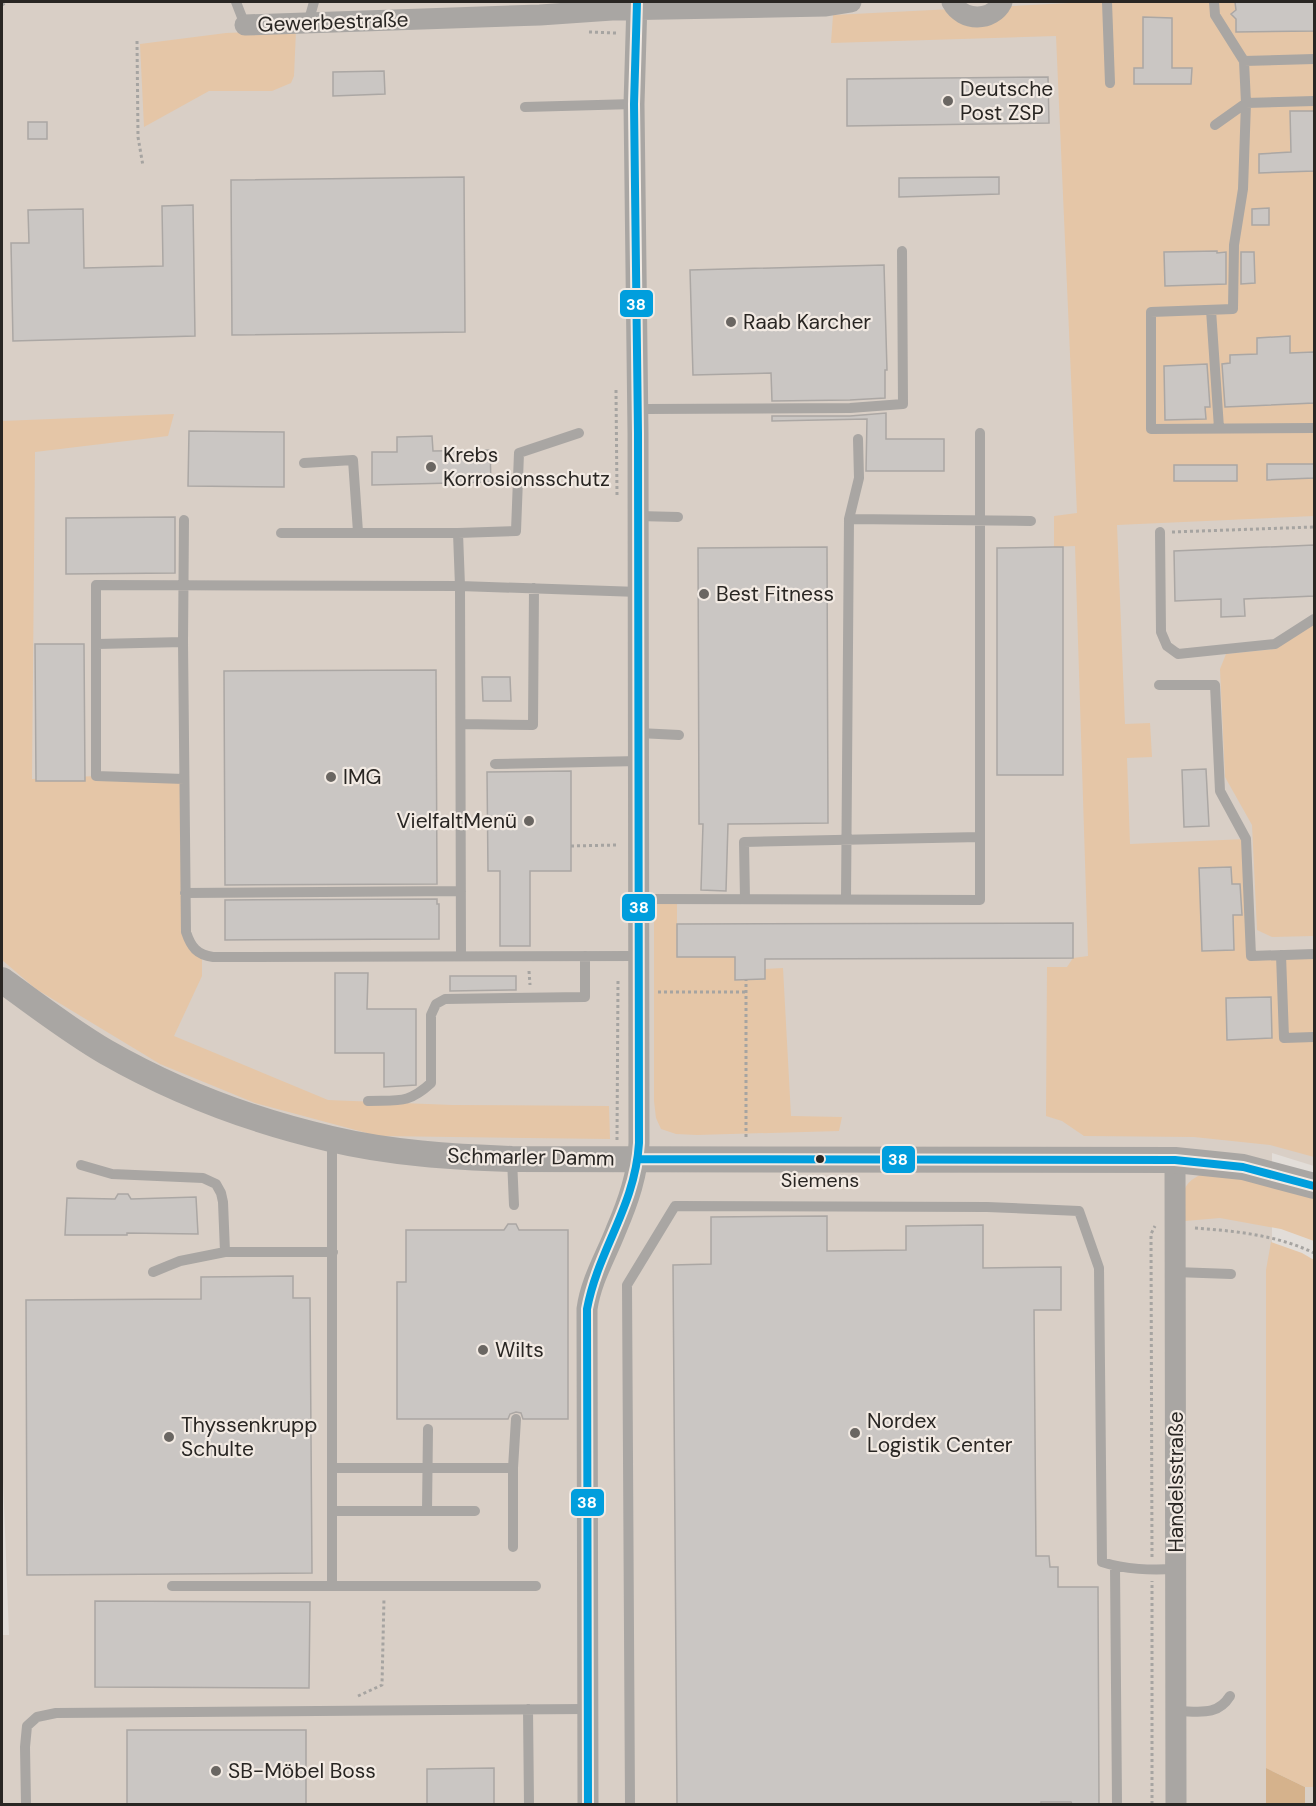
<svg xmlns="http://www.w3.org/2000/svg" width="1316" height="1806" viewBox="0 0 1316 1806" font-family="'DM Sans',sans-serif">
<rect width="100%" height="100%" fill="#e2ddd8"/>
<!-- built -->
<path fill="#d9cfc6" d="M2,2h1312v1164l-42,-13v651h-1270v-169h7l-7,-181z
M1305,1787h9v17h-9z"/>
<!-- green -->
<path fill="#e5c6a7" d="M1090,2h224v514l-197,9 8,199 25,-1 2,34 -25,1 3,86 116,-5 5,117 63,-2v203l-44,-12 -76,-8 -110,-1 -22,-15 -16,-5 1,-149h20l6,-9 15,-2 -13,-410 -21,1v-31l23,-3 -21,-477 -225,7 2,-28z
M296,30l-2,46 -3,7 -19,8h-63l-65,36 -4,-83 86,-11z
M174,414l-6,22 -133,16 -3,327 64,-3 88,3 2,153 16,23v21l-28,60 154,64 124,5 157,1 1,33 -232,-3 -123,-33 -95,-39 -124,-75 -34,-29v-539z
M1314,623v313l-42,1 -15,-7 -5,-105 -27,-48 -5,-108 6,-15 49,-5z
M677,903v54h68v4h-10v19l30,-1v-10l18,-1 8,148 51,1 -3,14 -142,4 -21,-1 -15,-5 -5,-11 -2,-17v-197z
M1205,1173l44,6 65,19v43l-33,-12 -61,-11 -35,3c-3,-23 -7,-38 20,-48z
M1271,1242l31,11 12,7v527h-9l-39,-19v-498z"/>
<!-- forest -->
<path fill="#d5b28c" d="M1266,1768l39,19v17h-39z"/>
<!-- building -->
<path fill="#cac6c3" stroke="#aba7a4" stroke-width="1.5" d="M1235,2h79v29l-78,1v-13l-5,-5 5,-4z
M1143,17l29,1v50h20l-1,16h-57v-16h9z
M384,71l1,23 -52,2v-24z
M1048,77l1,46 -202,3v-47z
M1290,111h24v60l-55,2v-19l32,-2z
M28,122h19v17h-19z
M464,177l1,155 -233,3 -1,-155z
M999,177v17l-100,3v-19z
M193,205l2,131 -182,5 -2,-98h18l-1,-33 55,-1 1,59 79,-2 -1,-60z
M1269,208v17h-17v-16z
M1217,251v2l9,-1v32l-61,2 -1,-34z
M1241,252h13l1,31 -14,1z
M884,265l3,105h-2v28l-35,2 -78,1 -1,-28 -78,2 -3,-105z
M1290,336v17l24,-1v51l-89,4 -3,-43 8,-1v-8l27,-1v-16z
M1207,364l3,43h-5l1,12 -41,1 -1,-54z
M886,413v26h58v32h-78l1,-52 -95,2v-5h78z
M189,431l95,1v55l-96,-1z
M432,436l1,15 57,-1 1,32 -119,3v-33h25v-15z
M1267,464h47v14l-47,2z
M1174,465h63v16h-63z
M175,517v56l-109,1v-56z
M1314,545v51l-70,3 1,17 -24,1v-18l-46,2 -1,-50z
M827,547l1,276 -100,1 -2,67 -25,-1 2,-66h-4l-1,-276z
M1054,547h9v228h-66v-227z
M35,644h49l1,137h-49z
M436,670l1,214 -212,1 -1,-214z
M482,677h28l1,24h-28z
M1206,769l3,57 -25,1 -2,-57z
M571,771v100h-41v75h-30v-75h-12l-1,-99z
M1231,867l1,17h8l2,31h-9l1,35 -32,1 -3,-83z
M437,899v5h2v35l-214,1v-40z
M1073,923v35l-308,1v20l-30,1v-23h-58v-33z
M335,973h33l-1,36h49v76l-32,2v-34h-49z
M450,976h66v14l-66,1z
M1271,997l1,41 -45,2 -1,-42z
M118,1194h10l3,5 65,-2 2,37 -71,-1v2h-62l2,-37 48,1z
M827,1216v35l79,-1v-24l77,-1v43l78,-1v43h-27l2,246h13l1,11h8v20h40l1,217h-27l-1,-2h-30v2h-364l-4,-539 38,-1v-47z
M508,1224h8l3,6h49v189h-45l-2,-6 -5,-1 -6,2 -2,5h-111v-137h9v-52h98z
M293,1276v22h17l2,275 -285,2 -1,-275 175,-1v-22z
M95,1601l215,1 -1,86 -214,-1z
M127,1730h179v74h-179z
M494,1768v36h-67v-35z"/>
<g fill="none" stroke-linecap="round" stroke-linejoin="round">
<!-- path -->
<path stroke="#a6a4a1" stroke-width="3" stroke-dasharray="3 3" stroke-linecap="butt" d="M2,5l4,-3
M589,32l27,1v3
M137,41l1,96 5,29
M616,390l1,105
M1172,532l142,-5
M571,846l47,-1
M529,971l1,14
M658,992h88
M746,1137v-157
M617,1140l1,-159
M1195,1228c40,3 82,7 119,25
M1152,1557l-1,-323 4,-8
M358,1696l24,-11 2,-87
M1152,1804v-223"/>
<!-- service -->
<path stroke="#a9a6a3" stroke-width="10" d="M236,2l9,23
M1107,2l3,81
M1214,2l1,13 29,46 2,42 -3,86 -9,56 -1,64 -82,3v117l163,-1
M308,23l6,-21
M1244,61l70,-2
M525,107l109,-3
M1215,125l31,-22 68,-2
M1211,310l8,118
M646,409l204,-1 53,-4 -1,-153
M304,463l49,-3 5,72
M638,516l40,1
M849,519l182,2
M184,520l-1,122 3,290c5,15 11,23 27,25l425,-1
M1160,532l1,100 6,14 11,8 97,-10 39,-25
M281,533h177
M97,644l86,-2
M1159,685h56l5,106 26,48 5,117 63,-2
M461,724l72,1 1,-137
M639,733l40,2
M495,764l144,-3
M184,779l-88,-3v-191l364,1 -2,-53 58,-2 3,-78 60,-20
M185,893l276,-2
M639,899l341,1v-467
M745,899l-1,-57 236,-5
M846,900l3,-381 10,-41 -1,-39
M1281,955l3,83 30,-1
M461,956l-1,-370 179,6
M368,1101c31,-1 40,3 63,-18v-68l5,-11 9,-5 140,-2v-41
M512,1159l2,46
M81,1165l31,9 91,4 13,6 5,9 2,9 2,50
M153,1272l27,-11 45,-9h108
M1175,1272l56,2
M333,1468h180v79
M513,1468l3,-49
M333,1511h142
M427,1511l1,-82
M1115,1566l2,238
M172,1586h160v-446
M332,1586h204
M528,1709l1,95
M1176,1711c22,0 41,6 54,-15
M26,1804l-1,-57 2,-21 10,-9 19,-4 530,-4
M630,1804l-3,-519 48,-79 312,1 92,4 20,57 3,294c24,8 49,8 74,7"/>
<!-- minor -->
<path stroke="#a9a6a3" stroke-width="21" d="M952,2c11,20 40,20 50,0
M245,25l295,-10 72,-5 214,-4 25,-4
M1175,1160l1,644
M588,1804l-1,-495c4,-29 19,-53 29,-79 12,-28 22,-56 23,-87l-1,-710 -4,-329 3,-102"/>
<!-- tertiary -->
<path stroke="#a9a6a3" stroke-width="26" d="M2,980c34,25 68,51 104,72 70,40 147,69 225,87 59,14 121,18 181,20l663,1 68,7 71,19"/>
<!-- bus-1 casing -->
<g stroke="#f2eae3" stroke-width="12">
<path id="bus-1" d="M639,1159l536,1 68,7 71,19
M588,1804l-1,-495c11,-59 48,-102 52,-166l-1,-710 -4,-329 3,-102"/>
</g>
<!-- bus-1 -->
<use href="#bus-1" stroke="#009edd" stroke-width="8"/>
</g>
<!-- markers -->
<g fill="#6a6662" stroke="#f2eae3" stroke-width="2">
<circle cx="948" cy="101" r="6"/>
<circle cx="731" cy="322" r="6"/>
<circle cx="431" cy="467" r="6"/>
<circle cx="704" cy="594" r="6"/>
<circle cx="331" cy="777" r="6"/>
<circle cx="529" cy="821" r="6"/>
<circle cx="483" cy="1350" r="6"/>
<circle cx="855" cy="1433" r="6"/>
<circle cx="169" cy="1437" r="6"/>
<circle cx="216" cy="1771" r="6"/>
</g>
<circle fill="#292623" stroke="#f2eae3" stroke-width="2" cx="820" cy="1159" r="5"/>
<g text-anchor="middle" stroke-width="4.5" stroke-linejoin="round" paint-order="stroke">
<!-- bus labels -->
<g font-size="20" fill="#292623" stroke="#f2eae3">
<text x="820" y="1187">Siemens</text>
</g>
<!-- street labels -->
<g font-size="21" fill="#292623" stroke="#f2eae3">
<text transform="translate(333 22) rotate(-2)" y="7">Gewerbestraße</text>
<text transform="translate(531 1157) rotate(1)" y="7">Schmarler Damm</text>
<text transform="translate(1176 1482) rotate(-90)" y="7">Handelsstraße</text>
</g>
<!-- poi labels -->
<g font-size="21" fill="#292623" stroke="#f2eae3" text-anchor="start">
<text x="960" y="96">Deutsche<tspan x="960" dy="24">Post ZSP</tspan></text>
<text x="743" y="329">Raab Karcher</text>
<text x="443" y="462">Krebs<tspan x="443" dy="24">Korrosionsschutz</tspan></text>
<text x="716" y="601">Best Fitness</text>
<text x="343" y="784">IMG</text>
<text x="517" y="828" text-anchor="end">VielfaltMenü</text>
<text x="495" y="1357">Wilts</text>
<text x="867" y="1428">Nordex<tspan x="867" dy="24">Logistik Center</tspan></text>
<text x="181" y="1432">Thyssenkrupp<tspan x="181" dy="24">Schulte</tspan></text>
<text x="228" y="1778">SB-Möbel Boss</text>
</g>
</g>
<g stroke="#f2eae3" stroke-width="2">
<rect x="619" y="289" width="35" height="29" rx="6" fill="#009edd"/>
<rect x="621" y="893" width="35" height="29" rx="6" fill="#009edd"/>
<rect x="881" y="1145" width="35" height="29" rx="6" fill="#009edd"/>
<rect x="570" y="1488" width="35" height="29" rx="6" fill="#009edd"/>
</g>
<g font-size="16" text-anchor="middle" font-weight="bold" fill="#fff">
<text x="636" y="310">38</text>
<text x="639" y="913">38</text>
<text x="898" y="1165">38</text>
<text x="587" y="1508">38</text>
</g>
<!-- border -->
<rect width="1316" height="1806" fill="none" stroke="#292623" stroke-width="6"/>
</svg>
